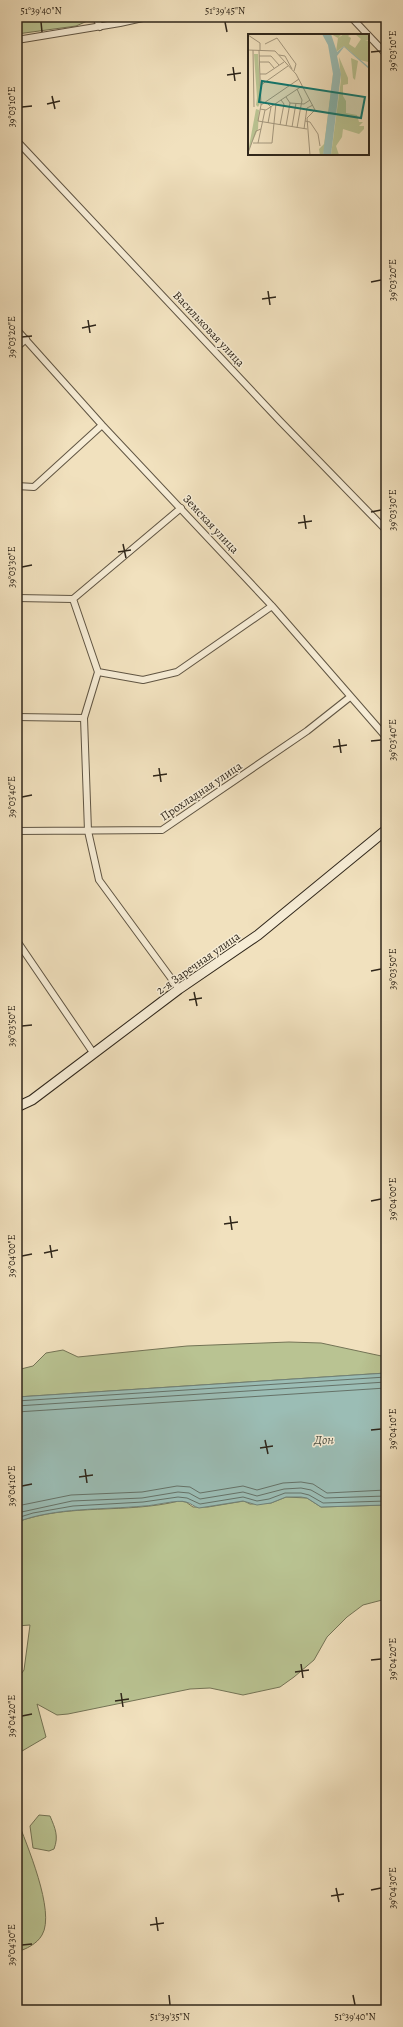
<svg xmlns="http://www.w3.org/2000/svg" width="403" height="2027" viewBox="0 0 403 2027" font-family="Alegreya,serif">
<rect width="100%" height="100%" fill="#f1e1be"/>
<filter id="stains"><feTurbulence type="fractalNoise" baseFrequency=".005" numOctaves="4"/><feColorMatrix values="0 0 0 0 .2 0 0 0 0 .09 0 0 0 0 .02 0 0 0 .5 -.17"/></filter>
<radialGradient id="worn" r=".72"><stop offset=".6" stop-color="#630" stop-opacity="0"/><stop offset="1" stop-color="#630" stop-opacity=".3"/></radialGradient>
<!-- green -->
<path fill="#b9c392" stroke="#747456" d="M17,17h74l1,2 -16,7 -59,8z
M289,1342l32,1 65,14v16l-369,24v-27l16,-4 13,-13 17,-3 15,7 109,-11z
M286,1497l21,1 14,9 65,-2v94l-23,6 -16,12 -20,20 -13,23 -20,17 -14,10 -37,8 -33,-7 -20,1 -122,25 -11,1 -20,-11 9,33 -29,17v-74l7,-10 6,-45 -13,1v-104c52,-19 109,-8 162,-21l7,1 7,5h15l36,-6 6,3 21,-1z
M39,1815l11,1c5,12 9,20 4,33l-5,2 -16,-3 -3,-22z
M17,1819c9,24 39,93 25,116 -5,9 -16,14 -25,17z"/>
<!-- water -->
<path fill="#9bbdb5" stroke="#708177" d="M386,1373v132l-65,2 -14,-9 -6,-1h-15l-15,6 -14,2 -14,-4 -44,7c-5,-1 -8,-5 -13,-6 -7,-3 -33,4 -42,4 -42,4 -87,1 -127,16v-125z"/>
<g fill="none" stroke-linecap="round" stroke-linejoin="round">
<!-- shore -->
<path stroke="#657268" stroke-width="1" d="M17,1401l369,-24
M17,1406l369,-24
M17,1412l369,-24
M17,1506l54,-11 71,-3 35,-6 13,1 10,6 43,-7 14,4 26,-7 18,-1 12,2 14,9 59,-3
M17,1513l55,-12 70,-3 36,-6 11,1 11,6 43,-7 14,4 27,-7 17,-1 10,2 14,8 61,-2
M17,1518l16,-5 40,-7 70,-4 35,-5 9,1 13,6 43,-7 14,4 12,-2 16,-6h16l8,2 14,8 63,-2"/>
<!-- street casing -->
<g stroke="#605543" stroke-width="8">
<path id="street" d="M96,17l4,10
M351,17l35,37
M17,40l103,-17 27,-6
M17,141l263,280 106,109
M17,330l85,95 170,181 114,131
M17,347l9,-8
M17,486l17,1 68,-62
M17,598l56,1 108,-91
M73,599l25,73 -14,46 4,113 11,49 80,109
M98,672l45,8 34,-8 95,-66
M17,717l67,1
M17,831l145,-1 145,-99 43,-34
M17,941l77,113"/>
</g>
<!-- secondary casing -->
<g stroke="#2f261a" stroke-width="11">
<path id="secondary" d="M17,1107l15,-7 147,-111 79,-54 128,-105"/>
</g>
<!-- street -->
<use href="#street" stroke="#f6ecd5" stroke-width="6"/>
<!-- secondary -->
<use href="#secondary" stroke="#f6ecd5" stroke-width="9"/>
</g>
<!-- ticks -->
<path fill="none" stroke="#2f261a" stroke-width="1.5" d="M41,22l1,10M225,22l2,10M371,52l10,-1M233,67l2,14M227,75l14,-2M52,96l3,13M47,104l13,-3M22,107l10,-1M371,282l10,-2M268,291l2,14M262,299l14,-2M88,320l2,13M82,328l14,-3M22,337l10,-1M371,512l10,-2M304,515l2,14M298,523l14,-2M123,544l3,14M118,552l13,-2M22,567l10,-2M339,739l2,14M371,741l10,-1M333,747l14,-2M159,768l2,14M153,776l14,-2M22,797l10,-2M371,971l10,-2M194,992l3,14M189,1000l13,-2M22,1026l10,-1M371,1201l10,-2M230,1216l2,14M224,1224l14,-2M50,1245l2,13M44,1253l14,-3M22,1256l10,-2M371,1430l10,-1M265,1440l3,14M260,1448l13,-2M85,1469l2,14M79,1477l14,-2M22,1486l10,-2M371,1660l10,-1M301,1664l2,14M295,1672l14,-2M121,1693l2,14M115,1701l14,-2M22,1716l10,-2M336,1888l3,14M371,1890l10,-2M331,1896l13,-2M156,1917l2,14M150,1925l14,-2M22,1945l10,-1M169,1995l1,10M353,1995l2,10"/>
<g text-anchor="middle" stroke-width="3" stroke-linejoin="round" paint-order="stroke">
<!-- street labels -->
<g font-size="12" fill="#2f261a" stroke="#f6ecd5">
<text transform="translate(209 329) rotate(47)" y="4">Васильковая улица</text>
<text transform="translate(211 524) rotate(47)" y="4">Земская улица</text>
<text transform="translate(201 791) rotate(-34)" y="4">Прохладная улица</text>
<text transform="translate(198 963) rotate(-35)" y="4">2-я Заречная улица</text>
</g>
<!-- water labels -->
<g font-size="13" font-style="italic" fill="#4f5348" stroke="#f6ecd5">
<text x="324" y="1444">Дон</text>
</g>
</g>
<!-- overview -->
<g transform="translate(248 34)">
<rect width="121" height="121" fill="#f1e1be"/>
<path d="M83,0h11l-4,4 6,-4h7l-3,2 3,2 -2,6 6,4 6,-9 -6,-5h14v6l-4,1h4l-1,21 -8,-2 -16,-14 -8,6 2,-14zM6,20h4l3,47 -3,6 -2,-2 1,-7zM91,23l9,21v6l-5,1v11l3,5v12l11,2 2,7h4l-4,4h5v3l-5,5 -16,-5 -1,8 -6,9 3,9h-8l10,-75zM103,24l7,3 -3,19 -2,-2zM85,40v3l-3,36 -4,29 -3,13h-3l-1,-6 5,-5 2,-14zM8,75l3,1 -1,19 -10,23z" fill="#b9c392"/>
<path d="M74,0h9l6,18 7,-6 25,21v2l-25,-22 -7,9 4,18 -10,81h-8l10,-81 -5,-29z" fill="#9bbdb5"/>
<path fill="none" stroke="#a3967c" stroke-width="1" d="M0,1l12,8v7M17,10l12,-6 19,26 -2,7M0,16l27,1 21,23 19,36 -8,8 3,37M5,16l1,57M11,16l2,55 -3,16 49,8M31,21l6,1 7,13M11,22h12l8,9M11,28h10l5,6M0,37v15M12,40h6l18,-12M13,51l27,-19M49,55l5,11 -5,28M42,69l14,1 6,-4M13,71l38,-26M12,75l6,1 36,-24M57,87l5,1 8,12 2,12M20,89l3,-16 -3,-3M32,91l4,-21 -3,-4M38,92l4,-23 -4,-6M44,93l4,-24M56,95l3,-21 6,-3M5,109h19l4,-40M10,109l7,-33M0,119l8,-22 5,-2"/>
<path fill="#0f766e" fill-opacity="0.15" stroke="#0f766e" stroke-width="2" d="M14,47l103,16 -4,21 -102,-16z"/>
<rect width="121" height="121" fill="none" stroke="#2f261a" stroke-width="2"/>
</g>
<!-- margin -->
<rect width="403" height="2027" fill="none" stroke="#f1e1be" stroke-width="44"/>
<rect x="22" y="22" width="359" height="1983" fill="none" stroke="#2f261a" stroke-width="1.5"/>
<g font-size="10" text-anchor="middle" fill="#2f261a">
<text x="41" y="14">51°39'40"N</text>
<text x="225" y="14">51°39'45"N</text>
<text transform="translate(392 51) rotate(-90)" y="4">39°03'10"E</text>
<text transform="translate(11 107) rotate(-90)" y="4">39°03'10"E</text>
<text transform="translate(392 280) rotate(-90)" y="4">39°03'20"E</text>
<text transform="translate(11 337) rotate(-90)" y="4">39°03'20"E</text>
<text transform="translate(392 510) rotate(-90)" y="4">39°03'30"E</text>
<text transform="translate(11 567) rotate(-90)" y="4">39°03'30"E</text>
<text transform="translate(392 740) rotate(-90)" y="4">39°03'40"E</text>
<text transform="translate(11 797) rotate(-90)" y="4">39°03'40"E</text>
<text transform="translate(392 969) rotate(-90)" y="4">39°03'50"E</text>
<text transform="translate(11 1026) rotate(-90)" y="4">39°03'50"E</text>
<text transform="translate(392 1199) rotate(-90)" y="4">39°04'00"E</text>
<text transform="translate(11 1256) rotate(-90)" y="4">39°04'00"E</text>
<text transform="translate(392 1429) rotate(-90)" y="4">39°04'10"E</text>
<text transform="translate(11 1486) rotate(-90)" y="4">39°04'10"E</text>
<text transform="translate(392 1659) rotate(-90)" y="4">39°04'20"E</text>
<text transform="translate(11 1716) rotate(-90)" y="4">39°04'20"E</text>
<text transform="translate(392 1888) rotate(-90)" y="4">39°04'30"E</text>
<text transform="translate(11 1945) rotate(-90)" y="4">39°04'30"E</text>
<text x="170" y="2020">51°39'35"N</text>
<text x="355" y="2020">51°39'40"N</text>
</g>
<rect width="100%" height="100%" filter="url(#stains)"/>
<rect width="100%" height="100%" fill="url(#worn)"/>
</svg>
